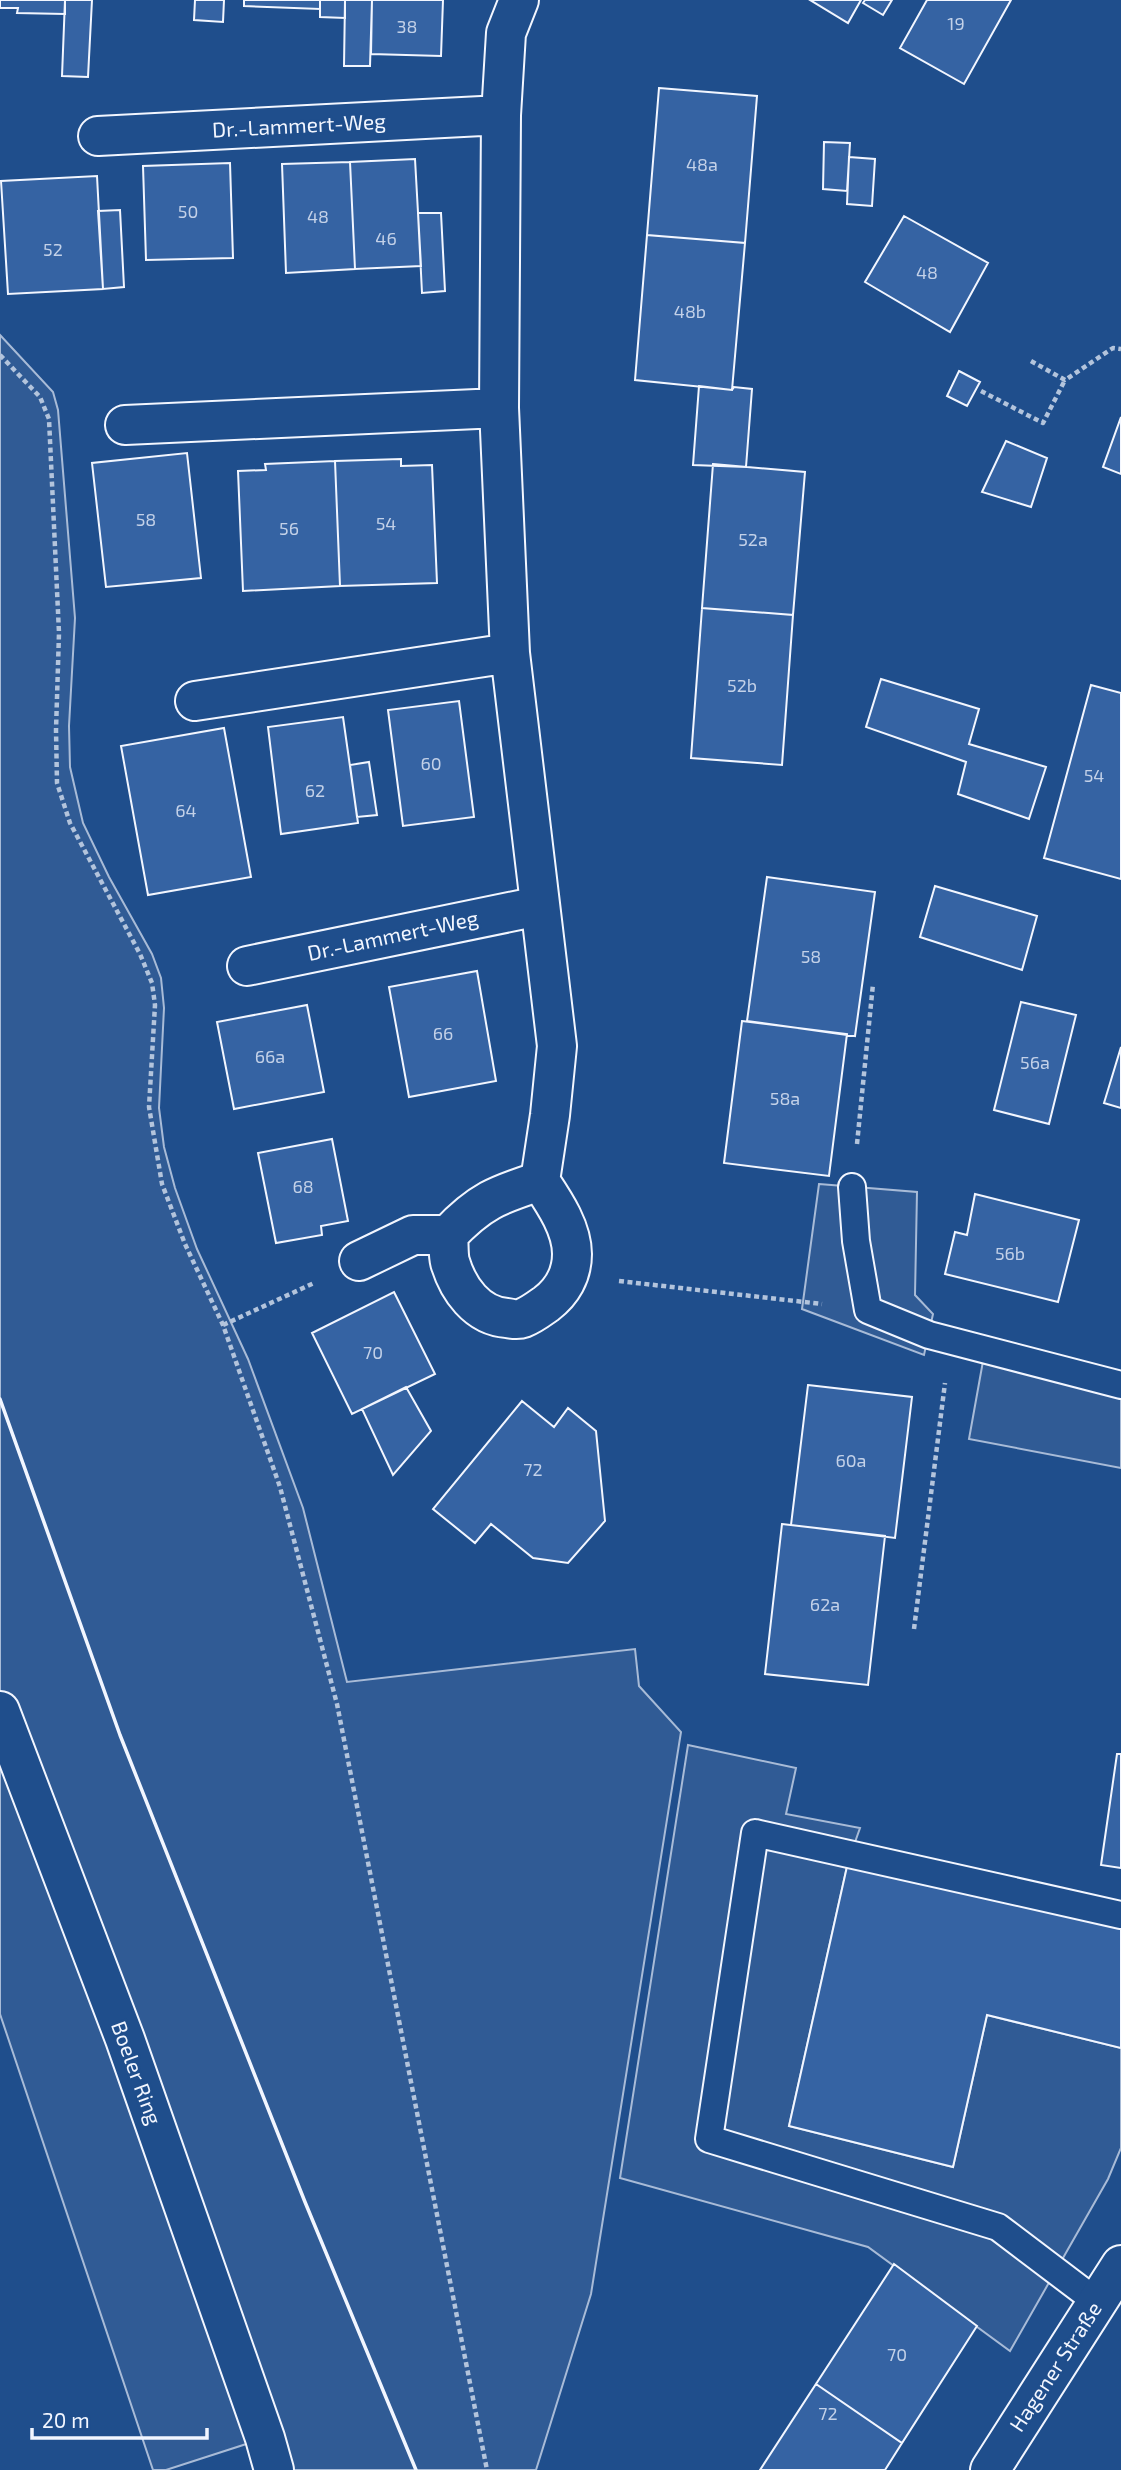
<svg xmlns="http://www.w3.org/2000/svg" width="1121" height="2470" viewBox="0 0 1121 2470" font-family="'Exo 2',sans-serif">
<rect width="100%" height="100%" fill="#1f4e8c"/>
<!-- built -->
<path fill="#305b95" stroke="#a8bbd7" stroke-width="2" d="M0,335l53,57 5,18 17,208 -6,108 1,41 13,56 26,54 43,77 9,24 3,30 -5,100 5,39 11,41 22,61 51,110 55,149 44,174 288,-33 4,37 42,46 -90,562 -55,176h-248l-23,-32 -99,32h-13l-153,-456z
M819,1184l98,8 -2,103 18,19 -9,41 -122,-46z
M985,1350l136,35v83l-152,-29z
M688,1745l108,23 -10,46 74,14 -12,34 -59,264 164,41 34,-152 134,33v100l-13,31 -98,172 -142,-104 -248,-69z"/>
<!-- building -->
<path fill="#3563a3" stroke="#f2f6ff" stroke-width="2" d="M0,0h65v14l-48,-1 1,-5h-18z
M65,0h27l-4,77 -26,-1z
M195,0h29l-1,22 -29,-2z
M244,0h76v9l-76,-3z
M320,0h25v18l-25,-1z
M345,0h27l-2,66h-26z
M372,0h71l-2,56 -70,-2z
M810,0h51l-13,23z
M865,0h27l-9,15 -20,-12z
M927,0h84l-47,84 -64,-36z
M659,88l98,8 -12,147 -98,-8z
M824,142l26,1 -3,48 -24,-2z
M849,157l26,2 -3,47 -25,-2z
M415,159l6,107 -66,3 -5,-107z
M350,162l5,107 -69,4 -4,-109z
M230,163l3,95 -87,2 -3,-94z
M97,176l6,113 -95,5 -7,-113z
M120,210l4,77 -21,2 -5,-78z
M418,213h23l4,78 -23,2z
M904,216l84,47 -38,69 -85,-50z
M647,235l98,8 -13,147 -97,-10z
M959,371l21,11 -13,24 -20,-10z
M699,386l33,4 2,-3 18,2 -6,78 -53,-2z
M1121,417v57l-18,-7z
M1006,441l41,17 -16,49 -49,-15z
M187,453l14,125 -95,9 -14,-124z
M401,459v7l31,-1 5,118 -97,3 -5,-125z
M335,461l5,125 -97,5 -5,-120 28,-1 -1,-6z
M713,464l92,8 -12,143 -91,-7z
M702,608l91,7 -11,150 -91,-7z
M881,679l98,30 -10,35 77,23 -17,52 -71,-25 8,-32 -100,-35z
M1091,685l30,8v186l-77,-21z
M459,701l15,116 -71,9 -15,-116z
M343,717l15,106 -77,11 -13,-107z
M224,728l27,149 -103,18 -27,-149z
M369,762l8,53 -20,2 -7,-52z
M767,877l108,15 -20,144 -108,-15z
M935,886l102,30 -15,54 -102,-33z
M477,971l19,110 -87,16 -20,-110z
M1021,1002l55,13 -27,109 -55,-14z
M307,1005l17,87 -90,17 -17,-87z
M742,1021l105,13 -18,142 -105,-13z
M1121,1047v61l-17,-5z
M332,1139l16,82 -27,5 1,9 -46,8 -18,-90z
M975,1194l104,26 -21,82 -113,-28 10,-42 12,3z
M394,1292l41,82 -83,40 -40,-81z
M808,1385l104,12 -17,141 -104,-13z
M406,1387l25,44 -38,44 -31,-66z
M522,1401l32,26 14,-19 28,23 9,90 -37,42 -35,-5 -42,-34 -16,19 -42,-34z
M782,1524l103,12 -17,149 -103,-11z
M1117,1754h4v114l-20,-3z
M848,1862l273,63v123l-134,-33 -34,152 -164,-41z
M894,2264l83,62 -75,117 -86,-59z
M816,2384l86,59 -17,27h-125z"/>
<g fill="none" stroke-linecap="round" stroke-linejoin="round">
<!-- service casing -->
<g stroke="#f2f6ff" stroke-width="30">
<path id="service" d="M852,1187l4,54 12,69 61,25 192,50
M1097,2302l-99,-75 -289,-88 46,-306 366,82"/>
</g>
<!-- minor casing -->
<g stroke="#f2f6ff" stroke-width="42">
<path id="minor" d="M519,0l-13,33 -5,82 -2,293 11,245 47,393 -7,69 -10,66
M98,136l403,-21
M125,425l374,-17
M195,701l315,-48
M247,966l292,-60
M359,1261l54,-26h35c32,-34 49,-40 92,-54 14,21 32,47 32,73 0,21 -10,38 -26,50 -7,5 -15,11 -23,14 -5,2 -11,1 -16,0 -30,-2 -49,-29 -57,-56 -2,-8 -1,-18 -2,-27
M990,2470l131,-205"/>
</g>
<!-- secondary casing -->
<g stroke="#f2f6ff" stroke-width="42">
<path id="secondary" d="M0,1711l125,328 140,399 9,32"/>
</g>
<!-- path -->
<path stroke="#b3c4dc" stroke-width="4.5" stroke-dasharray="5 3.5" stroke-linecap="butt" d="M0,355l40,42 9,22 10,214 -3,97 1,53 13,40 70,131 12,29 3,22 -6,102 13,77 23,60 38,81 57,162 57,217 150,766
M1031,361l34,19 48,-32 8,1
M981,391l62,32 22,-43
M857,1144l16,-160
M619,1281l203,23
M223,1325l91,-42
M914,1629l31,-246"/>
<!-- service -->
<use href="#service" stroke="#1f4e8c" stroke-width="26"/>
<!-- minor -->
<use href="#minor" stroke="#1f4e8c" stroke-width="38"/>
<!-- secondary -->
<use href="#secondary" stroke="#1f4e8c" stroke-width="38"/>
<!-- wall -->
<path stroke="#f2f6ff" stroke-width="3.5" d="M0,1399l120,336 185,467 111,268"/>
</g>
<g text-anchor="middle" stroke-width="5" stroke-linejoin="round" paint-order="stroke">
<!-- number labels -->
<g font-size="18" fill="#c3d1e8">
<text x="956" y="30">19</text>
<text x="407" y="33">38</text>
<text x="702" y="171">48a</text>
<text x="188" y="218">50</text>
<text x="318" y="223">48</text>
<text x="386" y="245">46</text>
<text x="53" y="256">52</text>
<text x="927" y="279">48</text>
<text x="690" y="318">48b</text>
<text x="146" y="526">58</text>
<text x="386" y="530">54</text>
<text x="289" y="535">56</text>
<text x="753" y="546">52a</text>
<text x="742" y="692">52b</text>
<text x="431" y="770">60</text>
<text x="1094" y="782">54</text>
<text x="315" y="797">62</text>
<text x="186" y="817">64</text>
<text x="811" y="963">58</text>
<text x="443" y="1040">66</text>
<text x="270" y="1063">66a</text>
<text x="1035" y="1069">56a</text>
<text x="785" y="1105">58a</text>
<text x="303" y="1193">68</text>
<text x="1010" y="1260">56b</text>
<text x="373" y="1359">70</text>
<text x="851" y="1467">60a</text>
<text x="533" y="1476">72</text>
<text x="825" y="1611">62a</text>
<text x="897" y="2361">70</text>
<text x="828" y="2420">72</text>
</g>
<!-- street labels -->
<g font-size="21" fill="#f2f6ff" stroke="#1f4e8c">
<text transform="translate(299 126) rotate(-3)" y="7">Dr.-Lammert-Weg</text>
<text transform="translate(393 936) rotate(-12)" y="7">Dr.-Lammert-Weg</text>
<text transform="translate(136 2073) rotate(70)" y="7">Boeler Ring</text>
<text transform="translate(1056 2367) rotate(-57)" y="7">Hagener Straße</text>
</g>
</g>
<!-- scale -->
<path d="M32 2428v10h175v-10" fill="none" stroke="#f2f6ff" stroke-width="3.5"/>
<text x="42" y="2428" font-size="21" fill="#f2f6ff" stroke="#1f4e8c" stroke-width="5" paint-order="stroke">20 m</text>
</svg>
